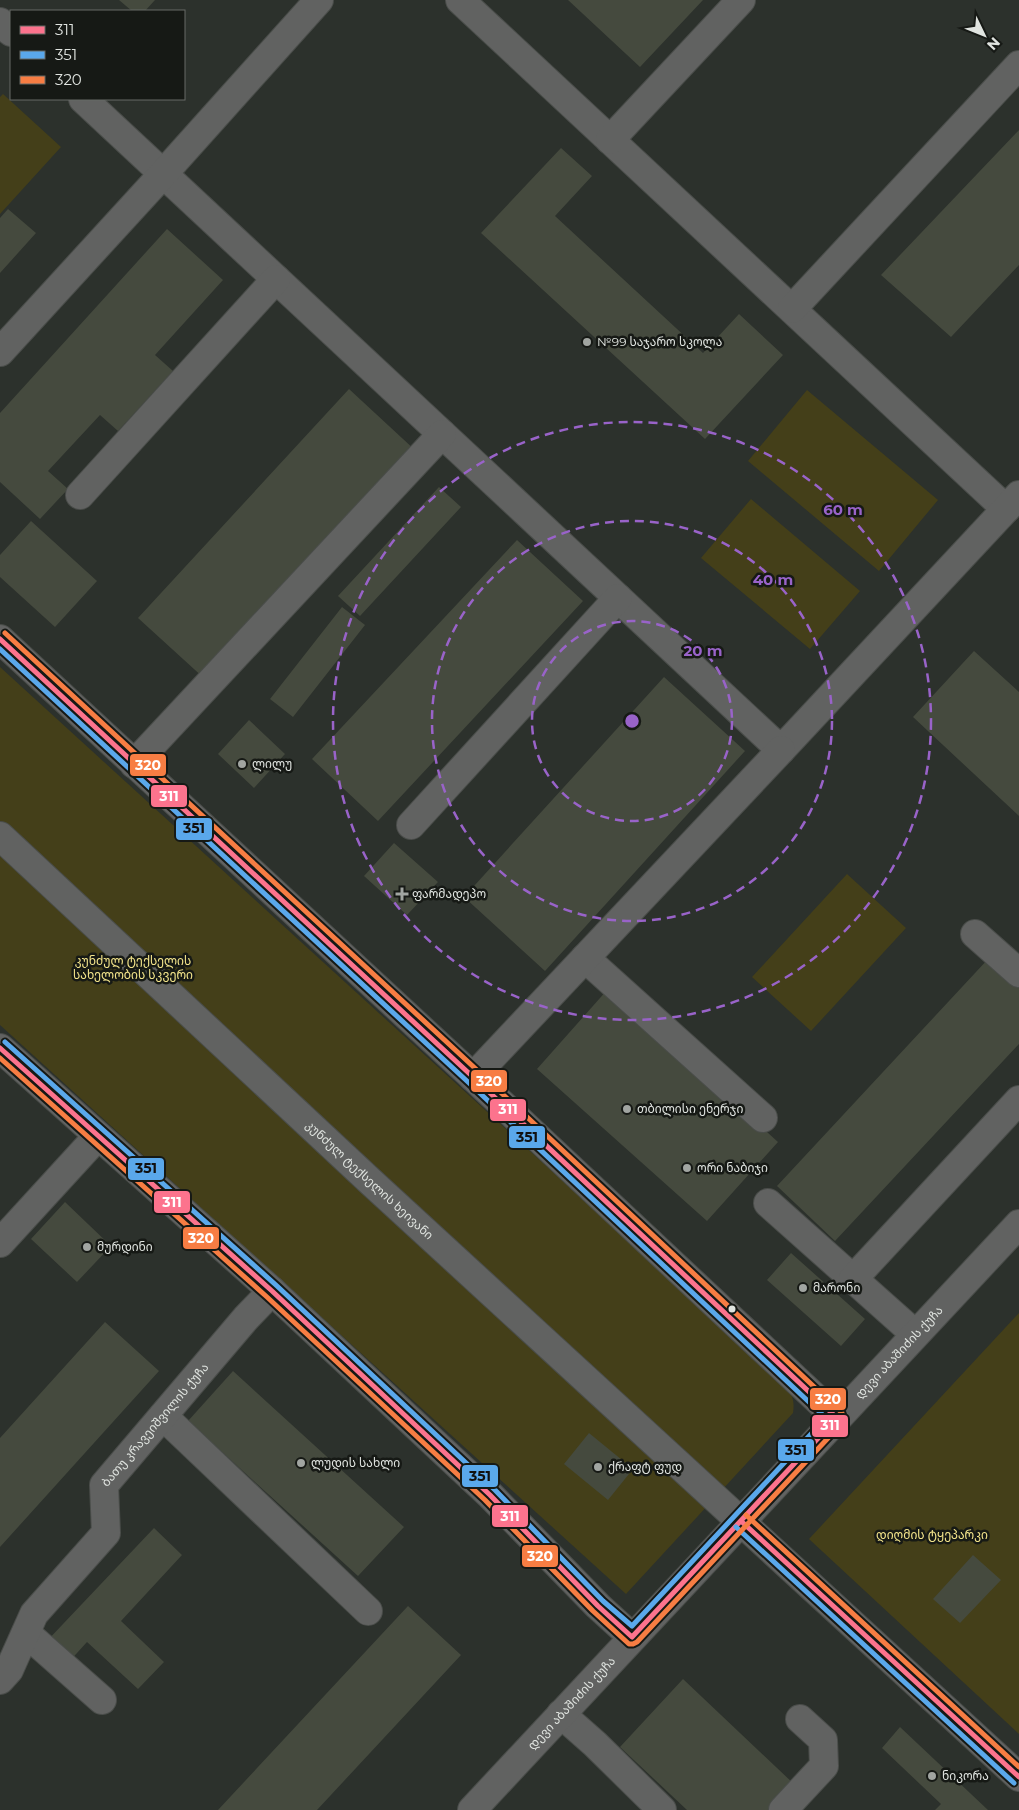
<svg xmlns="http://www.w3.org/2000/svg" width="1019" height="1810" viewBox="0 0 1019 1810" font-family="Montserrat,'Noto Sans Georgian',sans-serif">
<rect width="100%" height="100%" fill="#2c312c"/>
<!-- green -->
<path fill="#443f19" d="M3,94l58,53 -61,67v-117z
M807,390l131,110 -59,71 -131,-110z
M751,499l109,92 -50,58 -109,-91z
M0,667l785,717c7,11 10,16 8,29l-167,181 -626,-569z
M847,874l59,54 -95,103 -59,-54z
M1019,1313v421l-210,-195z"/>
<!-- building -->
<path fill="#454a3e" d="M119,0h36l-10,11h-13z
M568,0h135l-63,67z
M1019,130v135l-68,72 -70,-62z
M561,148l31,28 -37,40 148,137 36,-39 44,41 -78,84 -224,-206z
M8,209l28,24 -36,40v-55z
M167,229l56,51 -68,75 18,16 -55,60 -18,-16 -52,56 20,18 -28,30 -40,-37v-69z
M349,389l67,62 -210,229 -68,-62z
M439,487l22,20 -101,109 -22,-20z
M31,521l66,60 -42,46 -55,-50v-22z
M517,540l66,61 -205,220 -66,-62z
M342,607l23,18 -72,92 -23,-18z
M974,651l45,41v124l-106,-99z
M664,677l81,74 -200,220 -81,-74z
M249,720l36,34 -31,34 -36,-34z
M394,843l44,39 -31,33 -43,-39z
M989,958l30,28v58l-184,197 -58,-55z
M608,989l170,153 -71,79 -170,-152z
M65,1202l46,44 -34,36 -46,-43z
M791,1253l74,66 -24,27 -74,-66z
M105,1322l54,49 -159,176v-109z
M233,1371l171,156 -46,49 -170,-155z
M589,1433l44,36 -25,31 -44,-36z
M154,1528l28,27 -61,66 43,41 -26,27 -51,-47 -20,22 -22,-21z
M973,1555l28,25 -41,43 -27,-24z
M408,1606l53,49 -144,155h-99z
M683,1679l112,106 -23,25h-85l-67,-63z
M900,1727l88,83h-53l6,-6 -59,-56z"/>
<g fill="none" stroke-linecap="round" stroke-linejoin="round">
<!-- minor casing -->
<g stroke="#4a4d4a" stroke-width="30">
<g id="minor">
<path d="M460,0l546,509"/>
<path d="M0,22l11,10"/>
<path d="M83,99l698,651 238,-255"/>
<path d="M610,140l131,-140"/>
<path d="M792,309l227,-244"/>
<path d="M0,352l163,-178 156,-174"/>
<path d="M80,495l196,-216"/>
<path d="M0,639l473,438 364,341"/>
<path d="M134,764l308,-330"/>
<path d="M411,825l207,-227"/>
<path id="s1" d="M0,836l371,346 648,595"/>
<path d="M975,934l44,39"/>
<path d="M585,958l178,160"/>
<path d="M0,1048l272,243 218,204 108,111 34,31"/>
<path d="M473,1077l308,-327"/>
<path d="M768,1203l147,131"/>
<path d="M0,1243l98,-107"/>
<path d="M853,1279l166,-179"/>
<path d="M163,1416l205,195"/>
<path d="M26,1633l76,67"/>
<path id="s2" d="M0,1680l9,-10 25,-56 72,-81 -2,-48 142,-167 26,-27"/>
<path d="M561,1714l34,30 67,66"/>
<path id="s3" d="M472,1810l547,-586"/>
<path d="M783,1810l41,-44 -1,-26 -23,-21"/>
</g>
</g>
<!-- minor -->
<use href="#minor" stroke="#616261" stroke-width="28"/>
<!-- bus-1 casing -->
<g stroke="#161915" stroke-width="9">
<path id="bus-1" d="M0,639l473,438 364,341 -205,219 -34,-31 -108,-111 -218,-204 -272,-243
M741,1521l278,256"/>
</g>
<!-- bus-2 casing -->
<g stroke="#161915" stroke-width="9">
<path id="bus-2" d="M0,649l468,433 358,336 -194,208 -29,-25 -108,-111 -218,-204 -272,-244
M736,1527l278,256"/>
</g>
<!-- bus-3 casing -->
<g stroke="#161915" stroke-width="9">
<path id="bus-3" d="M0,1058l267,239 218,203 108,111 36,33h4l4,-2 207,-221 -2,-8 -364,-342 -473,-438
M746,1515l273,252"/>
</g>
<!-- bus-1 -->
<use href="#bus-1" stroke="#fc738d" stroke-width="5"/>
<!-- bus-2 -->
<use href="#bus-2" stroke="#5aa8eb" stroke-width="5"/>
<!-- bus-3 -->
<use href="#bus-3" stroke="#f77d43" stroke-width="5"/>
</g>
<!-- distance rings -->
<g fill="none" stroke="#9963c9" stroke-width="2.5" stroke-dasharray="9 6">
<circle cx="632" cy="721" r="100"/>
<circle cx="632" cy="721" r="200"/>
<circle cx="632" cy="721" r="299"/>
</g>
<!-- markers -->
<g fill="#a1a5a1" stroke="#161915" stroke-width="2">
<circle cx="587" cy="342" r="5"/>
<circle cx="242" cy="764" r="5"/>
<path d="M399.5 886.5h5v5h5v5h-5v5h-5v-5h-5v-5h5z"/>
<circle cx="627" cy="1109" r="5"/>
<circle cx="687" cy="1168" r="5"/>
<circle cx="87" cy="1247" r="5"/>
<circle cx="803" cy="1288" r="5"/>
<circle cx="301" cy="1463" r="5"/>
<circle cx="598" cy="1467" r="5"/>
<circle cx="932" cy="1776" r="5"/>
</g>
<circle fill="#e0e4e0" stroke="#161915" stroke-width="2" cx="732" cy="1309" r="4.5"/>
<g text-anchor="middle" stroke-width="5" stroke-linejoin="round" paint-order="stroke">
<!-- poi labels -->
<g font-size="12" fill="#e0e4e0" stroke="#161915" text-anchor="start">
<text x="597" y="346">№99 საჯარო სკოლა</text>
<text x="252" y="768">ლილუ</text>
<text x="412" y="898">ფარმადეპო</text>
<text x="637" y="1113">თბილისი ენერჯი</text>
<text x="697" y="1172">ორი ნაბიჯი</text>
<text x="97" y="1251">მურდინი</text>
<text x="813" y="1292">მარონი</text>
<text x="311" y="1467">ლუდის სახლი</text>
<text x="608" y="1471">ქრაფტ ფუდ</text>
<text x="942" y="1780">ნიკორა</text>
</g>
<!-- park labels -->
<g font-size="12" fill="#f4e58b" stroke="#161915">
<text x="133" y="965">კუნძულ ტექსელის<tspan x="133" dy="14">სახელობის სკვერი</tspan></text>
<text x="932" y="1539">დიღმის ტყეპარკი</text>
</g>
<!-- street labels -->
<g font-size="12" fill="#e0e4e0" stroke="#161915">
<text dy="4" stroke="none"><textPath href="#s1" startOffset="505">კუნძულ ტექსელის ხეივანი</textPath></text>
<text dy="4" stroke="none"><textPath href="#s3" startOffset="626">დევი აბაშიძის ქუჩა</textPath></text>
<text dy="4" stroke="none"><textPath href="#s2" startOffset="310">ბათუ კრავეიშვილის ქუჩა</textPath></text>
<text dy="4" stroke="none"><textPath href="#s3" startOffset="146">დევი აბაშიძის ქუჩა</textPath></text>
</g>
</g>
<circle cx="632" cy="721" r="8" fill="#9963c9" stroke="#161915" stroke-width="2.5"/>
<g font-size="15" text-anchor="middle" font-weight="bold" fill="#9963c9" stroke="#161915" stroke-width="5" stroke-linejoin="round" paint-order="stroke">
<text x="843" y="515">60 m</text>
<text x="773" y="585">40 m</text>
<text x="703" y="656">20 m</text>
</g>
<g stroke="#161915" stroke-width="2">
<rect x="129" y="753" width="38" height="24" rx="5" fill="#f77d43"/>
<rect x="150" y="784" width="38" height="24" rx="5" fill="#fc738d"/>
<rect x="175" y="817" width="38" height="24" rx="5" fill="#5aa8eb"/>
<rect x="470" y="1069" width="38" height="24" rx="5" fill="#f77d43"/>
<rect x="489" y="1098" width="38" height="24" rx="5" fill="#fc738d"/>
<rect x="508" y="1125" width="38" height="24" rx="5" fill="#5aa8eb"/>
<rect x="127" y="1157" width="38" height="24" rx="5" fill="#5aa8eb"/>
<rect x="153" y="1190" width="38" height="24" rx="5" fill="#fc738d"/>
<rect x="182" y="1226" width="38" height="24" rx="5" fill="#f77d43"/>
<rect x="809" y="1387" width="38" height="24" rx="5" fill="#f77d43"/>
<rect x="811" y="1414" width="38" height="24" rx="5" fill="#fc738d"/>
<rect x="777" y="1438" width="38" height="24" rx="5" fill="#5aa8eb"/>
<rect x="461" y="1464" width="38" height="24" rx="5" fill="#5aa8eb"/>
<rect x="491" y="1504" width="38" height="24" rx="5" fill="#fc738d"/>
<rect x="521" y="1544" width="38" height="24" rx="5" fill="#f77d43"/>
</g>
<g font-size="14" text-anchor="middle" font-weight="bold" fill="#fff">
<text x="148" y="770">320</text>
<text x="169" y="801">311</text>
<text x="489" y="1086">320</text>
<text x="508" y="1114">311</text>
<text x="172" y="1207">311</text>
<text x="201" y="1243">320</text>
<text x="828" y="1404">320</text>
<text x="830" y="1430">311</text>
<text x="510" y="1521">311</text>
<text x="540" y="1561">320</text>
</g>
<g font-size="14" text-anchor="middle" font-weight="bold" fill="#111">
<text x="194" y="833">351</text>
<text x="527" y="1142">351</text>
<text x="146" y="1173">351</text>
<text x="796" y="1455">351</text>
<text x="480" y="1481">351</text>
</g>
<!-- legend -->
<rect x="10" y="10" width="175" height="90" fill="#161915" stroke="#676a66"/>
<rect x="20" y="26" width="25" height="8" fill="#fc738d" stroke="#676a66"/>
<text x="55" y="35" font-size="15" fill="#e0e4e0">311</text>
<rect x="20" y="51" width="25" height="8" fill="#5aa8eb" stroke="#676a66"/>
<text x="55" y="60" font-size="15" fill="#e0e4e0">351</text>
<rect x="20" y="76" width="25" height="8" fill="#f77d43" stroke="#676a66"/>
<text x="55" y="85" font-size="15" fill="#e0e4e0">320</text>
<!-- north arrow -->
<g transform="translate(984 35) rotate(133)" stroke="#161915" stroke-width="4" paint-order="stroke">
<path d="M0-4L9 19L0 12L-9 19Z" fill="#e0e4e0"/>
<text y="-8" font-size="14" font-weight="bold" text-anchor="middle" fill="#e0e4e0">N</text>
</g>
</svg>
